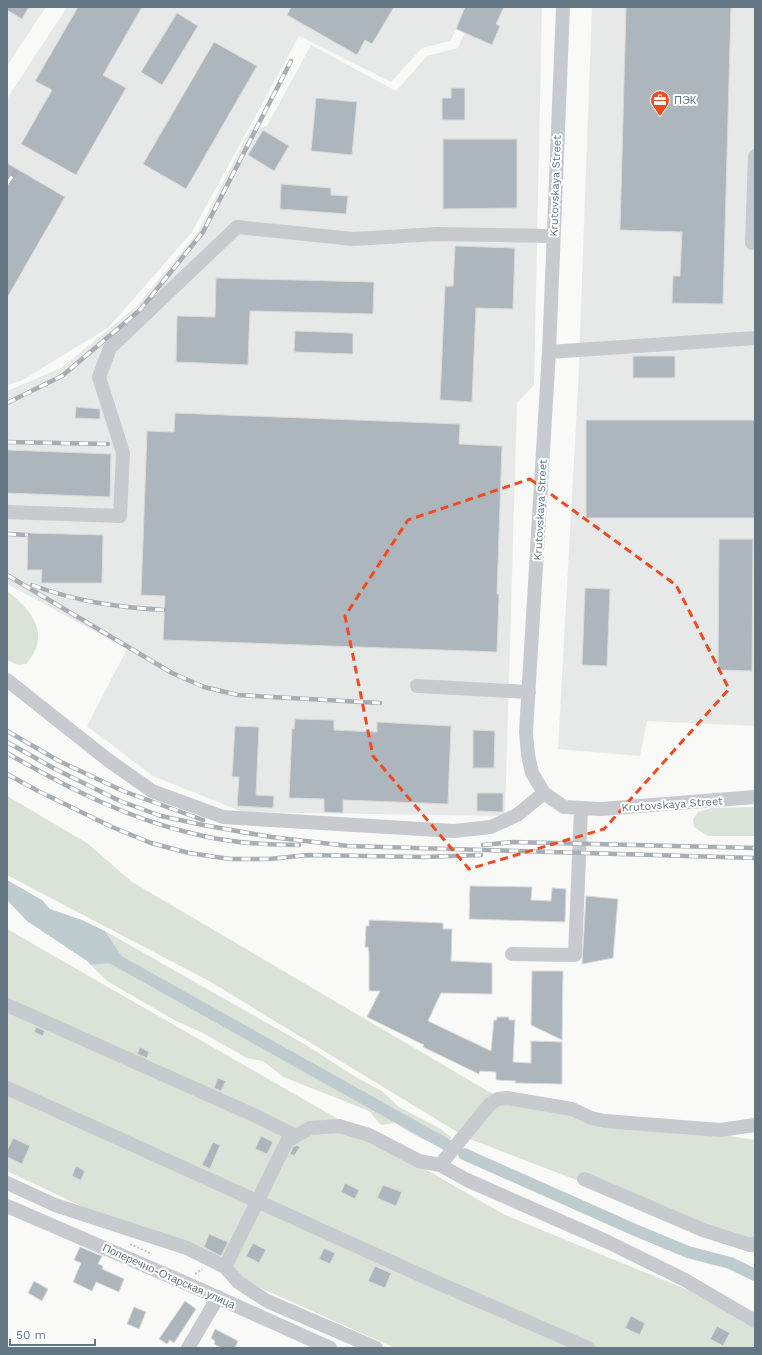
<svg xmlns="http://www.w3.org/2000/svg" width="762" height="1355" viewBox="0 0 762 1355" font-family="'Work Sans',sans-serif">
<rect width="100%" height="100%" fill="#f9f9f7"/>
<!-- built -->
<path fill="#e7e8e8" d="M7,7h39l-39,59z
M67,7h401l-18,34 -28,7 -31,34 -92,-46 -107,196 -84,96 -87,53 -14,4v-286z
M476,7h66l-8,378 -17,18 -12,413 -262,-4 -90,-36 -66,-50 40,-77 -120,-65v-193l54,-23 76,-62 61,-74 52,-102 17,-4 44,-81 85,46 31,-35 31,-8z
M592,7h163v719l-108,-5 -7,35 -82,-7 20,-361z"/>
<!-- green -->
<path fill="#dbe2d8" d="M7,591c25,19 45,44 19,73l-8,1 -11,-5z
M7,796l80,47 45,39 371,218 252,40v114l-129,-55 -159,-61 -258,-157 -202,-106z
M755,807v29h-47l-14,-9 -1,-8 5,-7 14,-4z
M7,929l498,286 249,102 1,31h-360l-242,-108 -146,-69z
M105,931l201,114 48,31 28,15 17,16 42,22 11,9c-21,13 -39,-5 -57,-15l-14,2 -12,-14 -86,-34 -20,-16 -16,-3 -46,-26 -25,-11 -69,-40 -16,-16c11,-3 23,0 34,-2z"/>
<!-- water -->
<path fill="#becbcf" d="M7,880l35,20 8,9 32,11 23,11 21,32 -28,1 -7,1 -4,-4 -60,-40 -20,-21z"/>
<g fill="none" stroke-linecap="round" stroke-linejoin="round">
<!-- canal -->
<path stroke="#becbcf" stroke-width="12" d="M109,956l340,190
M464,1154l171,76 53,22 42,11 25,12"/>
</g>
<!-- building -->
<path fill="#adb6bc" stroke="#dbdbd9" d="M7,7h22l-7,12 -15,-9z
M78,7h64l-39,68 23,13 -50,87 -55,-31 31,-54 -17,-9z
M291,7h103l-22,37 -7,-4 -8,15 -70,-40z
M465,7h39l-8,17 4,2 -8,19 -36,-16z
M626,7h105l-8,297 -51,-1 1,-27h7l2,-44 -62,-2z
M177,13l21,13 -36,59 -21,-13z
M214,42l43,24 -71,123 -43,-25z
M451,88h14v32h-23v-22h9z
M316,98l41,4 -5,53 -41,-4z
M263,130l26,16 -15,25 -26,-16z
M443,139h74v69l-74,1z
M7,163l58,34 -58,101z
M281,184l50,4v7l17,1 -2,18 -66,-5z
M455,246l60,2 -2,61 -37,-1 -4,94 -32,-2 5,-114h8z
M216,278l158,4 -1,32 -123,-3 -2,54 -72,-3 1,-46 38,1z
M295,331l58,2v21l-59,-2z
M633,356h42v22h-42z
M76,407l24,2v10l-25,-1z
M175,413l285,11 -1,20 43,2 -5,148h2l-2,58 -334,-12 2,-44 -24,-1 6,-164 27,1z
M586,420h169v98h-169z
M7,450l104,4 -1,43 -103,-4z
M28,533l75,2 -1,48h-61l1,-13h-15z
M719,539h34l-1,132 -34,-1z
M585,588l25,1 -3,77 -25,-1z
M295,719l39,1v10l43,2v-10l74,4 -3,78 -105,-4v13l-19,-1v-13l-35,-1 3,-70 2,1z
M235,726l24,1 -3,68 18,1 -1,12 -36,-2 2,-29h-7z
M473,730l22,1 -1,37h-21z
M477,793h26v19l-26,-1z
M470,886l62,1 -1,13 20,1 1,-13 14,1 -1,33 -96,-3z
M586,896l32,3 -5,59 -31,6z
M369,920l74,3v6h9l-1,32 41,2v31l-51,-1 -13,28 63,30 3,-31h3v-3h12v3h6l-2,42 18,1v-22l31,1v42l-47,-1 1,-2 -20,-1v-8l-16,-1 -1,3 -56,-27 1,-2 -57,-28 13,-26h-11v-38l-1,-6h-3l1,-21h3z
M532,971h31l-1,69 -31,-15z
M36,1027l9,4 -2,5 -9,-4z
M140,1047l9,5 -2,6 -10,-4z
M218,1078l8,3 -5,10 -7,-3z
M261,1136l12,6 -6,12 -12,-5z
M13,1138l17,8 -8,18 -15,-7v-6z
M213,1142l7,3 -10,24 -8,-4z
M297,1145l3,2 -6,9 -4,-2 3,-7z
M76,1166l9,5 -4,9 -9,-4z
M345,1183l14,7 -4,9 -14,-7z
M383,1185l19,7 -6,14 -19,-8z
M209,1234l19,8 -7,14 -17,-9z
M253,1243l13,7 -7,13 -13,-7z
M80,1247l22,9 -4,8 5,2 -1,3 22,10 -5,13 -23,-10 -4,9 -19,-9 8,-19 -7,-3z
M324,1248l11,5 -5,11 -11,-5z
M375,1266l16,7 -6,15 -17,-7z
M34,1281l14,8 -6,12 -14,-8z
M185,1301l11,8 -22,34 -4,-3 -3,4 -8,-5z
M134,1307l12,5 -7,17 -12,-5z
M631,1316l14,7 -5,12 -15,-7z
M717,1326l13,7 -7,13 -13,-7z
M215,1329l23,12 -3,7h-13l-8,-4 1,-3 -4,-3z"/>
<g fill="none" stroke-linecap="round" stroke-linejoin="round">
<!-- path -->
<path stroke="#c0c3c5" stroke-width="2" stroke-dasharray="2 2" stroke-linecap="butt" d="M130,1244l22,10
M195,1274l7,-5"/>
<!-- minor -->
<path stroke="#c7cbcf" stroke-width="14" d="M563,7l-14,345 -23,380 2,23 4,18 12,20 20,14 37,2 154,-12
M752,243l3,-87
M549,352l206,-14
M7,512l113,4 3,-63 -24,-76 11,-29 127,-121 116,12 84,-5 116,2
M7,680l101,80 44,31 71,26 231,14 37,-4 26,-12 27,-22
M417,686l112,6
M512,954l63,1 6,-146
M7,1005l247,110 40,20
M7,1088l431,195 150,65
M440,1165l27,15 141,62 77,38 70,41
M584,1179l119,51 47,15 5,-2
M7,1183l48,22 132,43 38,19 13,15 29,19 109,47
M7,1206l183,79 140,63
M225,1267l62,-126 23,-13 29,-2 30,9 50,26 21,4 50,-61 8,-5 9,-1 65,11 19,9 14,3 115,9 35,-5
M188,1348l30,-51"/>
<!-- rail casing -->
<g stroke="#a7aeb4" stroke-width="4.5">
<path id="rail" d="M7,184l8,-12
M7,403l55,-27 78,-66 63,-78 88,-171
M7,442l101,2
M7,534l21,1
M7,575l165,98 32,14 34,8 142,8
M32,585c46,17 84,22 132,25
M7,731l52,30 64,30 80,29
M7,742l48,27 65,32 41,15 42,9 68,12 77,9 407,12
M7,753c61,35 123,67 192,82 33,8 66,10 100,10
M7,774l31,17 74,36 39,16 38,10 41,6h39l39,-4 115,2 58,-2
M483,845l30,-3 242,6"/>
</g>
<!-- rail -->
<use href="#rail" stroke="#fff" stroke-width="3" stroke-dasharray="9" stroke-linecap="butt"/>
</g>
<!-- marked area -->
<path fill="none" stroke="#f04b20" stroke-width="3" stroke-dasharray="8 5" stroke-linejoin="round" d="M530,479l146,106 53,104 -125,140 -135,40 -96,-113 -28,-140 63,-96z"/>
<!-- icons -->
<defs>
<g id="office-pin" transform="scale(1)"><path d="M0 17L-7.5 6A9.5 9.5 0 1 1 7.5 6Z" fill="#f04b20" stroke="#fff"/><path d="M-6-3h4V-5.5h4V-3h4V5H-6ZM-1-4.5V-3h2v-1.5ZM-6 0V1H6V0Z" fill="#fff"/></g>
</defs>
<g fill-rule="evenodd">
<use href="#office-pin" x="660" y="100"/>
</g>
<g text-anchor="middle" stroke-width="4" stroke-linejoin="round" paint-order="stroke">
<!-- poi labels -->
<g font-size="11" fill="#627684" stroke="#fff" text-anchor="start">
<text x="674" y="104">ПЭК</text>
</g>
<!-- street labels -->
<g font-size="11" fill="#627684" stroke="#fff">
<text transform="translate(555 186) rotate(-88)" y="4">Krutovskaya Street</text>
<text transform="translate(540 510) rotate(-87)" y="4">Krutovskaya Street</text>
<text transform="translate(672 804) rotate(-4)" y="4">Krutovskaya Street</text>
<text transform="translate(169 1276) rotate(24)" y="4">Поперечно-Отарская улица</text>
</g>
</g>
<!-- border -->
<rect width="762" height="1355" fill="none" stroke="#627684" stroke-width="16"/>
<!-- scale -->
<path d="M10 1339v6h85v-6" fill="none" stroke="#627684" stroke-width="2"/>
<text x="16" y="1339" font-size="12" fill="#627684" stroke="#ffffff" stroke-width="3" paint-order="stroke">50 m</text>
</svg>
